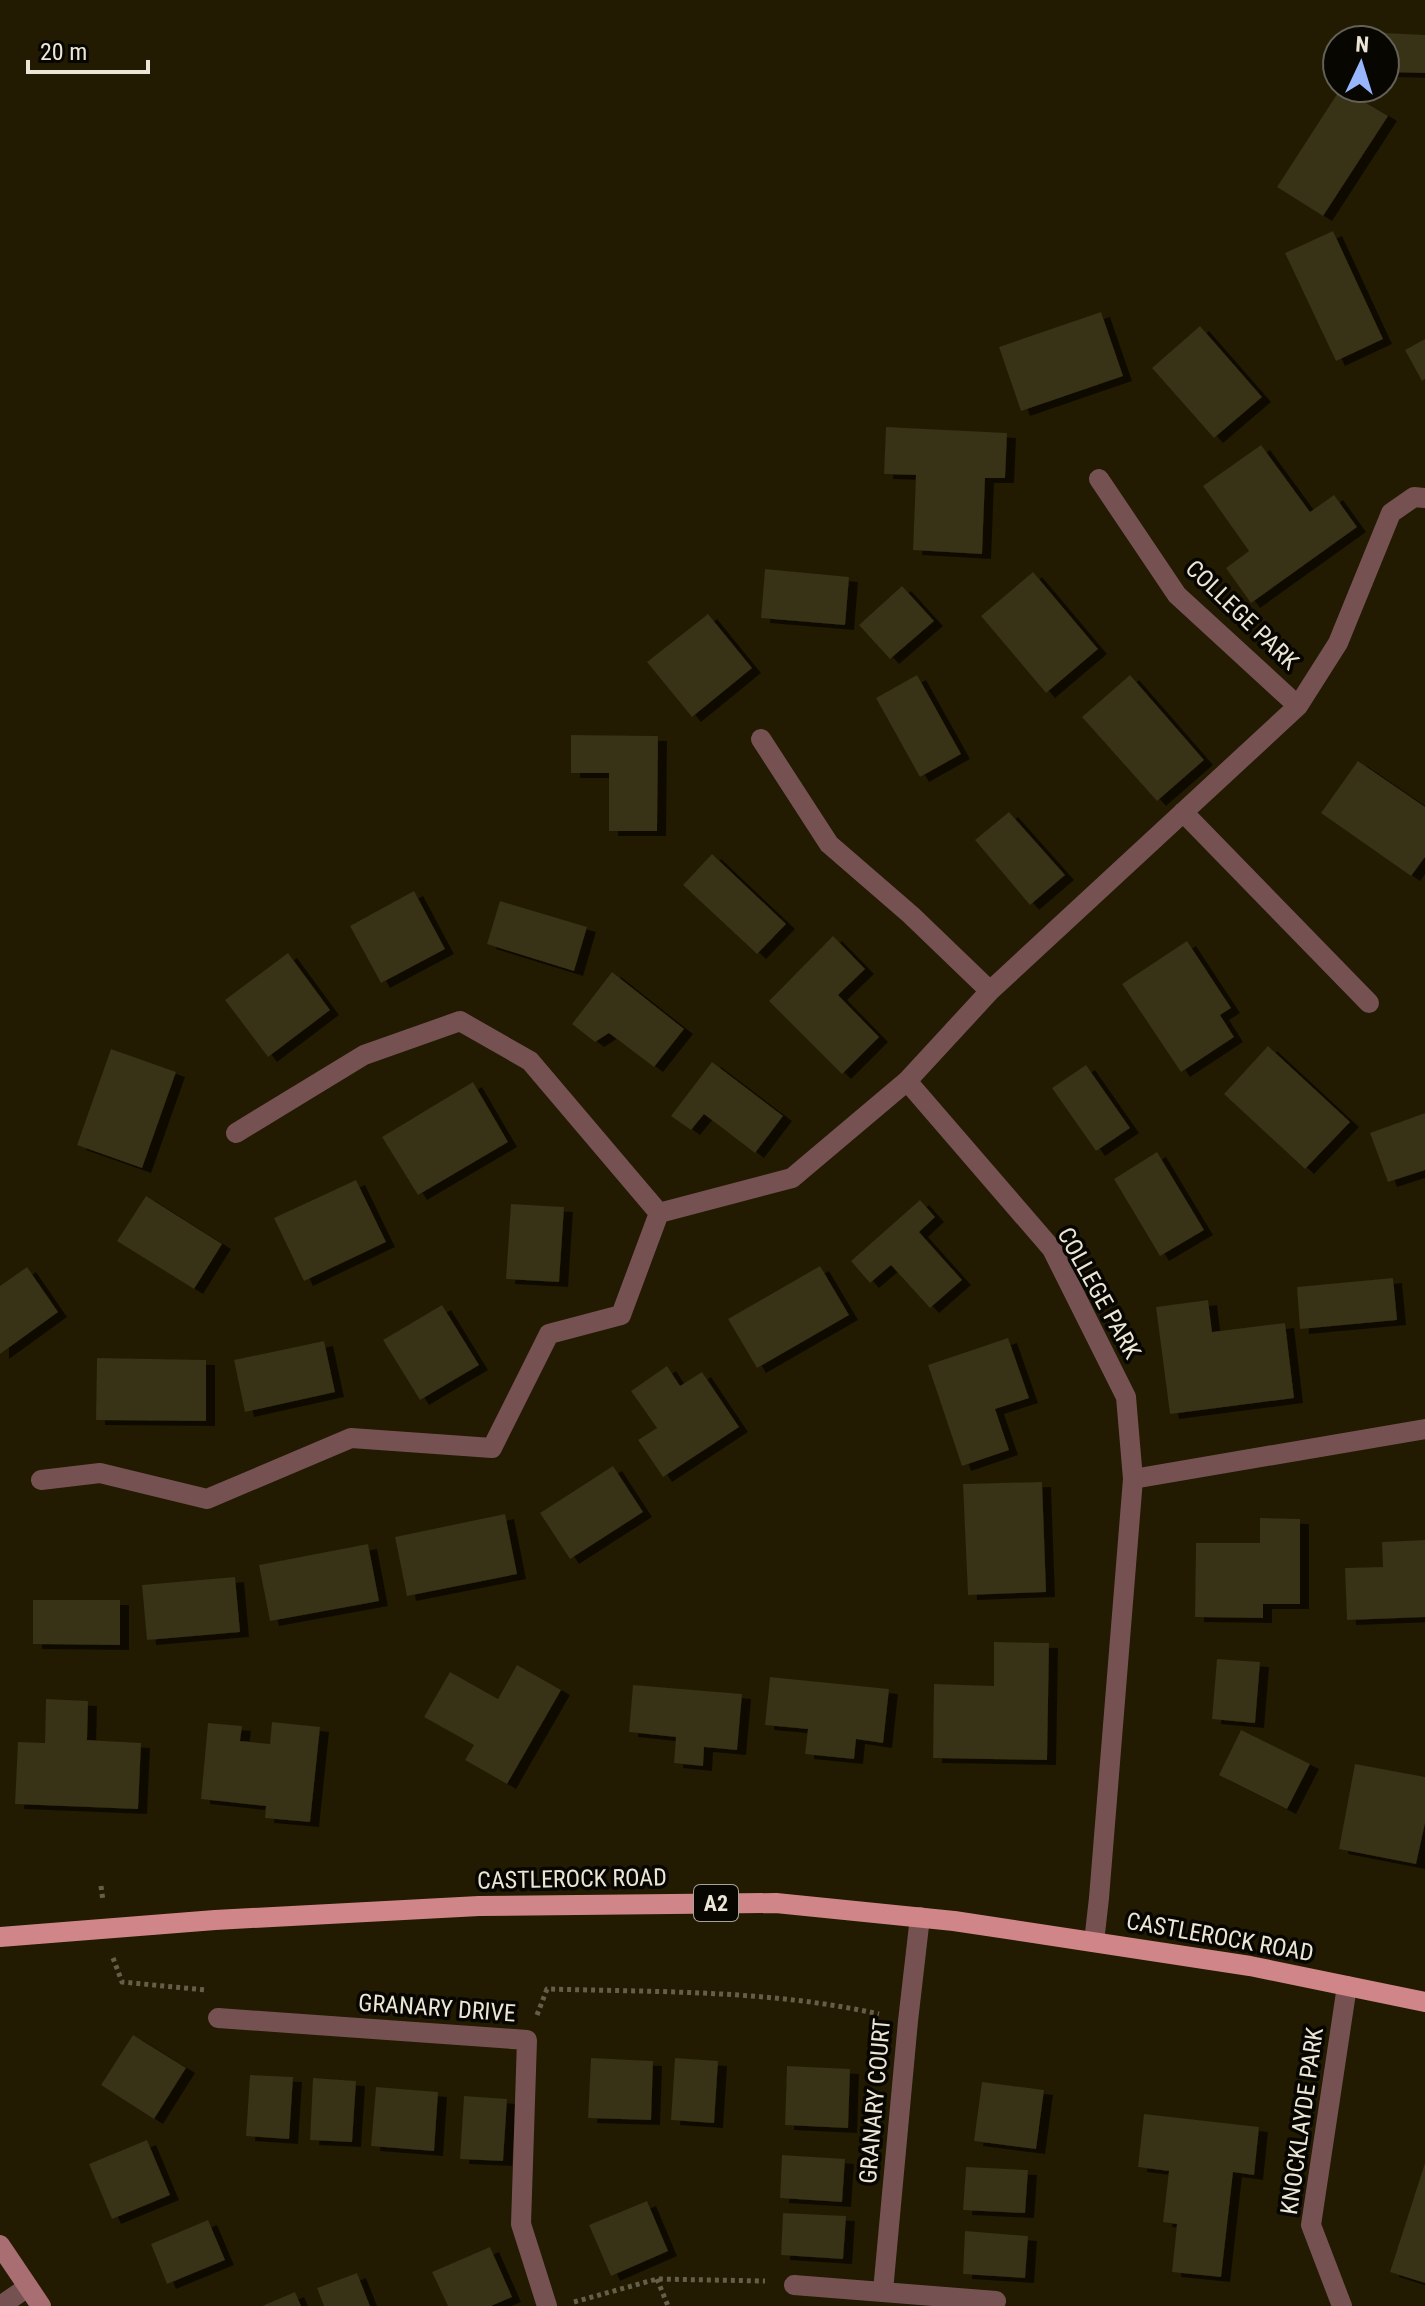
<svg xmlns="http://www.w3.org/2000/svg" width="1425" height="2306" viewBox="0 0 1425 2306" font-family="'Roboto Condensed',sans-serif">
<defs>
<filter id="shadow"><feDropShadow dx="9" dy="5" stdDeviation="0" flood-color="#0009"/></filter>
</defs>
<rect width="100%" height="100%" fill="#221a01"/>
<!-- building -->
<path fill="#383015" filter="url(#shadow)" d="M1384,33l41,2v38l-40,-1z
M1341,88l47,28 -65,100 -46,-29z
M1333,231l50,108 -47,22 -51,-108z
M1101,312l22,64 -102,35 -22,-64z
M1200,326l62,71 -48,41 -62,-70z
M1425,339v40l-3,2 -17,-31z
M886,427l121,6 -2,45h-20l-3,76 -69,-4 3,-75 -32,-1z
M1261,445l49,67 24,-17 23,32 -106,76 -25,-35 23,-17 -46,-65z
M765,569l84,8 -4,48 -84,-7z
M1033,572l65,77 -52,44 -65,-77z
M902,586l32,35 -44,38 -31,-34z
M708,614l44,54 -60,49 -45,-55z
M917,675l44,79 -41,23 -44,-79z
M1130,675l74,85 -47,41 -75,-84z
M571,735l87,1 -1,95h-48v-58h-38z
M1358,761l67,46v50l-14,19 -90,-63z
M1009,812l56,63 -35,30 -55,-65z
M712,854l74,70 -29,30 -74,-69z
M414,891l31,58 -64,34 -31,-57z
M500,901l87,26 -13,44 -87,-27z
M833,936l32,33 -27,26 41,42 -37,37 -73,-73z
M1187,941l44,67 -11,7 14,22 -53,35 -59,-88z
M288,953l42,57 -62,47 -43,-57z
M612,972l72,57 -30,38 -45,-34 -14,9 -23,-18z
M1268,1046l82,76 -45,47 -81,-75z
M111,1049l65,23 -34,96 -65,-23z
M712,1062l71,54 -28,37 -51,-39 -13,16 -20,-14z
M1086,1065l44,63 -34,23 -44,-63z
M473,1082l35,60 -90,53 -36,-58z
M1425,1113v57l-37,12 -18,-49z
M1157,1152l47,78 -44,26 -46,-77z
M356,1180l30,62 -82,39 -30,-63z
M146,1196l76,48 -28,45 -77,-48z
M920,1200l15,17 -16,15 43,48 -32,28 -39,-43 -21,18 -19,-22z
M511,1204l53,3 -5,75 -53,-3z
M820,1266l29,49 -92,53 -29,-49z
M27,1267l31,45 -58,42v-68z
M1393,1278l4,42 -97,9 -3,-42z
M1208,1300l4,32 73,-9 9,75 -124,16 -14,-107z
M442,1305l37,60 -59,35 -37,-60z
M1008,1338l21,60 -34,11 14,41 -47,16 -34,-101z
M324,1341l11,51 -90,20 -11,-52z
M97,1358l109,2v61l-110,-1z
M667,1366l13,20 22,-14 37,55 -76,50 -25,-37 19,-12 -26,-37z
M613,1466l30,46 -73,47 -30,-46z
M1042,1482l4,110 -78,3 -5,-111z
M505,1514l12,60 -110,22 -12,-59z
M1260,1518l40,1v85h-37v14l-68,-1 1,-74h64z
M1425,1540v77l-78,3 -2,-52 38,-1 -1,-25z
M368,1544l11,57 -109,20 -11,-56z
M235,1577l5,55 -93,8 -5,-55z
M33,1600h87v45l-87,-1z
M994,1642l55,1 -2,117 -114,-2 1,-74 60,2z
M1217,1659l43,3 -5,61 -43,-4z
M517,1665l44,25 -54,94 -42,-24 9,-15 -50,-28 26,-45 48,27z
M770,1677l119,12 -6,54 -27,-4 -2,20 -49,-5 3,-25 -43,-4z
M633,1685l109,9 -5,56 -33,-3 -1,19 -29,-3 2,-26 -47,-5z
M46,1699l42,2 -1,39 54,3 -3,66 -123,-5 3,-62 27,1z
M272,1722l48,5 -10,95 -45,-4 1,-12 -65,-7 7,-76 34,3 -2,15 30,3z
M1241,1730l69,34 -23,45 -68,-34z
M1355,1764l70,13v46l-9,41 -77,-15z
M133,2035l53,33 -32,51 -53,-34z
M591,2058l62,3 -2,59 -63,-2z
M675,2058l43,3 -4,62 -43,-3z
M787,2066l63,3 -2,59 -63,-3z
M250,2075l43,2 -4,62 -43,-3z
M313,2078l43,3 -4,61 -42,-2z
M982,2082l62,8 -8,59 -62,-8z
M376,2087l62,5 -4,59 -63,-5z
M464,2096l43,3 -4,62 -43,-2z
M1144,2114l115,13 -5,48 -21,-3 -12,105 -49,-5 5,-48 -14,-2 6,-51 -31,-4z
M147,2140l23,55 -58,24 -23,-55z
M782,2155l63,4 -3,43 -62,-4z
M1425,2163v120l-35,-11z
M966,2167l62,3 -3,43 -62,-3z
M647,2201l21,50 -57,25 -22,-51z
M783,2213l63,3 -3,43 -62,-4z
M208,2220l17,40 -58,24 -16,-40z
M965,2231l63,5 -3,42 -62,-4z
M490,2247l22,50 -21,9h-43l-16,-34z
M357,2273l13,33h-46l-7,-18z
M295,2292l6,14h-39z"/>
<g fill="none" stroke-linecap="round" stroke-linejoin="round">
<!-- path -->
<path stroke="#655e48" stroke-width="5" stroke-dasharray="4 4" stroke-linecap="butt" d="M101,1886l2,15
M113,1958l9,24 84,8
M537,2015l10,-26c111,3 224,1 332,25
M657,2279l11,27
M574,2302l83,-23 108,2"/>
<!-- lane -->
<path stroke="#755152" stroke-width="20" d="M0,2306l28,-19"/>
<!-- street -->
<path stroke="#755152" stroke-width="20" d="M1099,479l78,116 121,111
M761,739l68,105 82,71 79,76
M1183,812l186,191
M907,1081l145,168 74,148 7,82 -34,419 -5,44
M236,1133l128,-78 96,-34 70,40 129,152
M659,1213l133,-35 115,-97 83,-90 308,-285 40,-63 53,-130 23,-16 11,1
M1133,1479l292,-50
M41,1480l59,-7 107,26 144,-61 141,10 57,-114 72,-19 38,-102
M218,2018l309,22 -6,184 26,82
M794,2285l202,16
M883,2291l25,-270 12,-104
M1342,2306l-31,-81 36,-239"/>
<!-- secondary -->
<path stroke="#a86e71" stroke-width="20" d="M0,2245l41,61"/>
<!-- primary -->
<path stroke="#d08688" stroke-width="20" d="M0,1937l215,-17 264,-14 297,-3 178,18 296,45 175,36"/>
</g>
<g text-anchor="middle" stroke-width="7" stroke-linejoin="round" paint-order="stroke">
<!-- shield labels -->
<rect fill="#080601" stroke="#a7a396" stroke-width="2" x="694" y="1885" width="44" height="36" rx="6"/>
<g font-size="22" font-weight="bold" fill="#ebe6d6">
<text x="716" y="1911">A2</text>
</g>
<!-- street labels -->
<g font-size="24" fill="#ebe6d6" stroke="#080601">
<text transform="translate(1242 615) rotate(44)" y="8">COLLEGE PARK</text>
<text transform="translate(1099 1293) rotate(61)" y="8">COLLEGE PARK</text>
<text transform="translate(572 1879) rotate(-1)" y="8">CASTLEROCK ROAD</text>
<text transform="translate(1220 1937) rotate(10)" y="8">CASTLEROCK ROAD</text>
<text transform="translate(437 2008) rotate(4)" y="8">GRANARY DRIVE</text>
<text transform="translate(875 2101) rotate(-85)" y="8">GRANARY COURT</text>
<text transform="translate(1302 2121) rotate(-82)" y="8">KNOCKLAYDE PARK</text>
</g>
</g>
<!-- north arrow -->
<g transform="translate(1361 64) rotate(4)"><circle r="38" fill="#080601" stroke="#636056" stroke-width="2"/>
<path d="M0-6L14 30L0 20L-14 30Z" fill="#97b6fd"/>
<text y="-12" font-size="22" font-weight="bold" text-anchor="middle" fill="#ebe6d6">N</text>
</g>
<!-- scale -->
<path d="M28 60v12h120v-12" fill="none" stroke="#ebe6d6" stroke-width="4"/>
<text x="40" y="60" font-size="24" fill="#ebe6d6" stroke="#080601" stroke-width="6" paint-order="stroke">20 m</text>
</svg>
